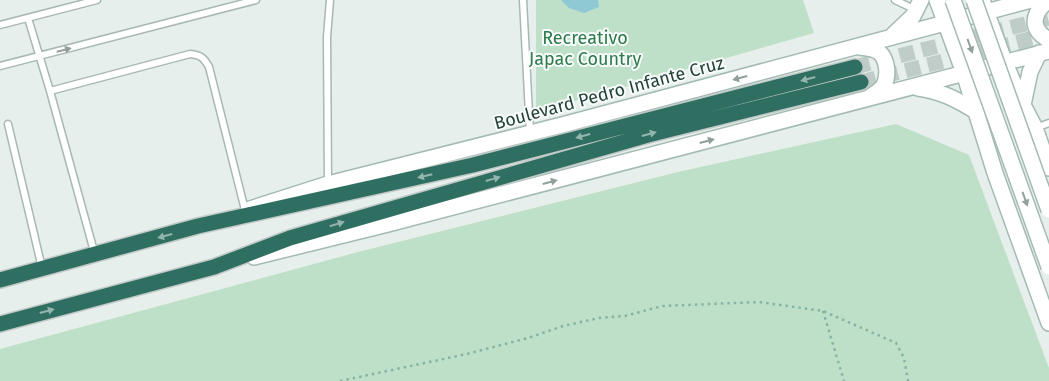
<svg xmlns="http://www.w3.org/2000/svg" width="1049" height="381" viewBox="0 0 1049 381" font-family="'Fira Sans',sans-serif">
<rect width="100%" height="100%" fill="#e6efeb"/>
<!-- green -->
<path fill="#bfe0c8" d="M536,0h267l11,33 -278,79z
M896,124l73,31 80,213v13h-1049v-32l358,-97 320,-80z"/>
<!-- water -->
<path fill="#8ec9d4" d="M561,0h37l1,7 -15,6 -15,-5z"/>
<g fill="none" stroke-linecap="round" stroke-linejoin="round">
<!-- highway-tunnel -->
<path stroke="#bfccc8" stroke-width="15" stroke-dasharray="15 8" stroke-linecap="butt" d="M855,67l194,-49
M861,82l188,-48"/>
<!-- lane casing -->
<g stroke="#a8b8b2" stroke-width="9">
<path id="lane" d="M523,0l7,133
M895,0l21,10
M28,18l22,73 45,164
M0,25l97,-25
M0,66l256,-66
M50,91l140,-37c11,1 14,4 19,13l36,143
M8,124l34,144
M1035,128l14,-5
M328,184l-1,-147 3,-37"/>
</g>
<!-- secondary casing -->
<g stroke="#a4bbb3" stroke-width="18">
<path id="secondary" d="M937,0l27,73 31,100 54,150
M982,0l23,63 18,42 12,23 14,40
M1049,0c-17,13 -20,29 0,40
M893,35l20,-19 8,-16
M859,47c7,1 14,1 20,5 9,8 10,25 4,35 -4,4 -8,7 -13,10
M918,88c23,3 40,12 59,24
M1023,105l7,-33 9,-19
M250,209l78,-25 234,-59 469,-125
M254,257l134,-33 661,-173"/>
</g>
<!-- highway casing -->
<g stroke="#c2cac8" stroke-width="18">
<path id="highway" d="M0,280l198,-54 275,-61 382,-98
M0,324l214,-57 76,-29 358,-103 213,-53"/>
</g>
<!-- path -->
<path stroke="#86b3a5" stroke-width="2.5" stroke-dasharray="2.5 4" stroke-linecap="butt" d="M823,311l21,70
M340,381l127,-27 61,-16 35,-12 36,-8 26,-2 37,-10 97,-4 64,9 73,32 8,15 4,23"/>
<!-- lane -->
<use href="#lane" stroke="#fff" stroke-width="6"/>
<!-- secondary -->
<use href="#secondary" stroke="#fff" stroke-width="15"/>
<!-- highway -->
<use href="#highway" stroke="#2f6f62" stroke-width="15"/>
<!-- secondary-bridge casing -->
<g stroke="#a4bbb3" stroke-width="18" stroke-linecap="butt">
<path id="secondary-bridge" d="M953,0l96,267
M974,0l75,210"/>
</g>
<!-- secondary-bridge -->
<use href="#secondary-bridge" stroke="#fff" stroke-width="15"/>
</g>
<!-- one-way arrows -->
<defs><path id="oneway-solid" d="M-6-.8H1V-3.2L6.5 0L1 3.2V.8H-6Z" transform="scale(1.25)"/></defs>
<g fill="#92a09c">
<use href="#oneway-solid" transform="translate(970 46) rotate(70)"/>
<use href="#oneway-solid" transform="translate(64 50) rotate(-14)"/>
<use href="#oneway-solid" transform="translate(740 78) rotate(165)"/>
<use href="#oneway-solid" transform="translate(707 141) rotate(-15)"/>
<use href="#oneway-solid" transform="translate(550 182) rotate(-15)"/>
<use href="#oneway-solid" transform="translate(1025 199) rotate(70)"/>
</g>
<g fill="#93b5ae">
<use href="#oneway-solid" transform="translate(808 79) rotate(165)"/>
<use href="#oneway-solid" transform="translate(649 134) rotate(-15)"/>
<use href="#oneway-solid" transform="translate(583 136) rotate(165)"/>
<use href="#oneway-solid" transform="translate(425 176) rotate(167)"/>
<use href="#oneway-solid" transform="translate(493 179) rotate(-16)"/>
<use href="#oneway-solid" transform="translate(337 224) rotate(-17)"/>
<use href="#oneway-solid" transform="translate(165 236) rotate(165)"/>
<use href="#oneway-solid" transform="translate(47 311) rotate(-15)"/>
</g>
<g text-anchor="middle" stroke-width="4" stroke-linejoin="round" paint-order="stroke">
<!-- park labels -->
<g font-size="18" fill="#2d7a4b" stroke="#f7fbf9">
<text x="585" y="44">Recreativo<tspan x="585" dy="21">Japac Country</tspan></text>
</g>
<!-- street labels -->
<g font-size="18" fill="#24423a" stroke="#f7fbf9">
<text transform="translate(609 93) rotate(-15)" y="6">Boulevard Pedro Infante Cruz</text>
</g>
</g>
</svg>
